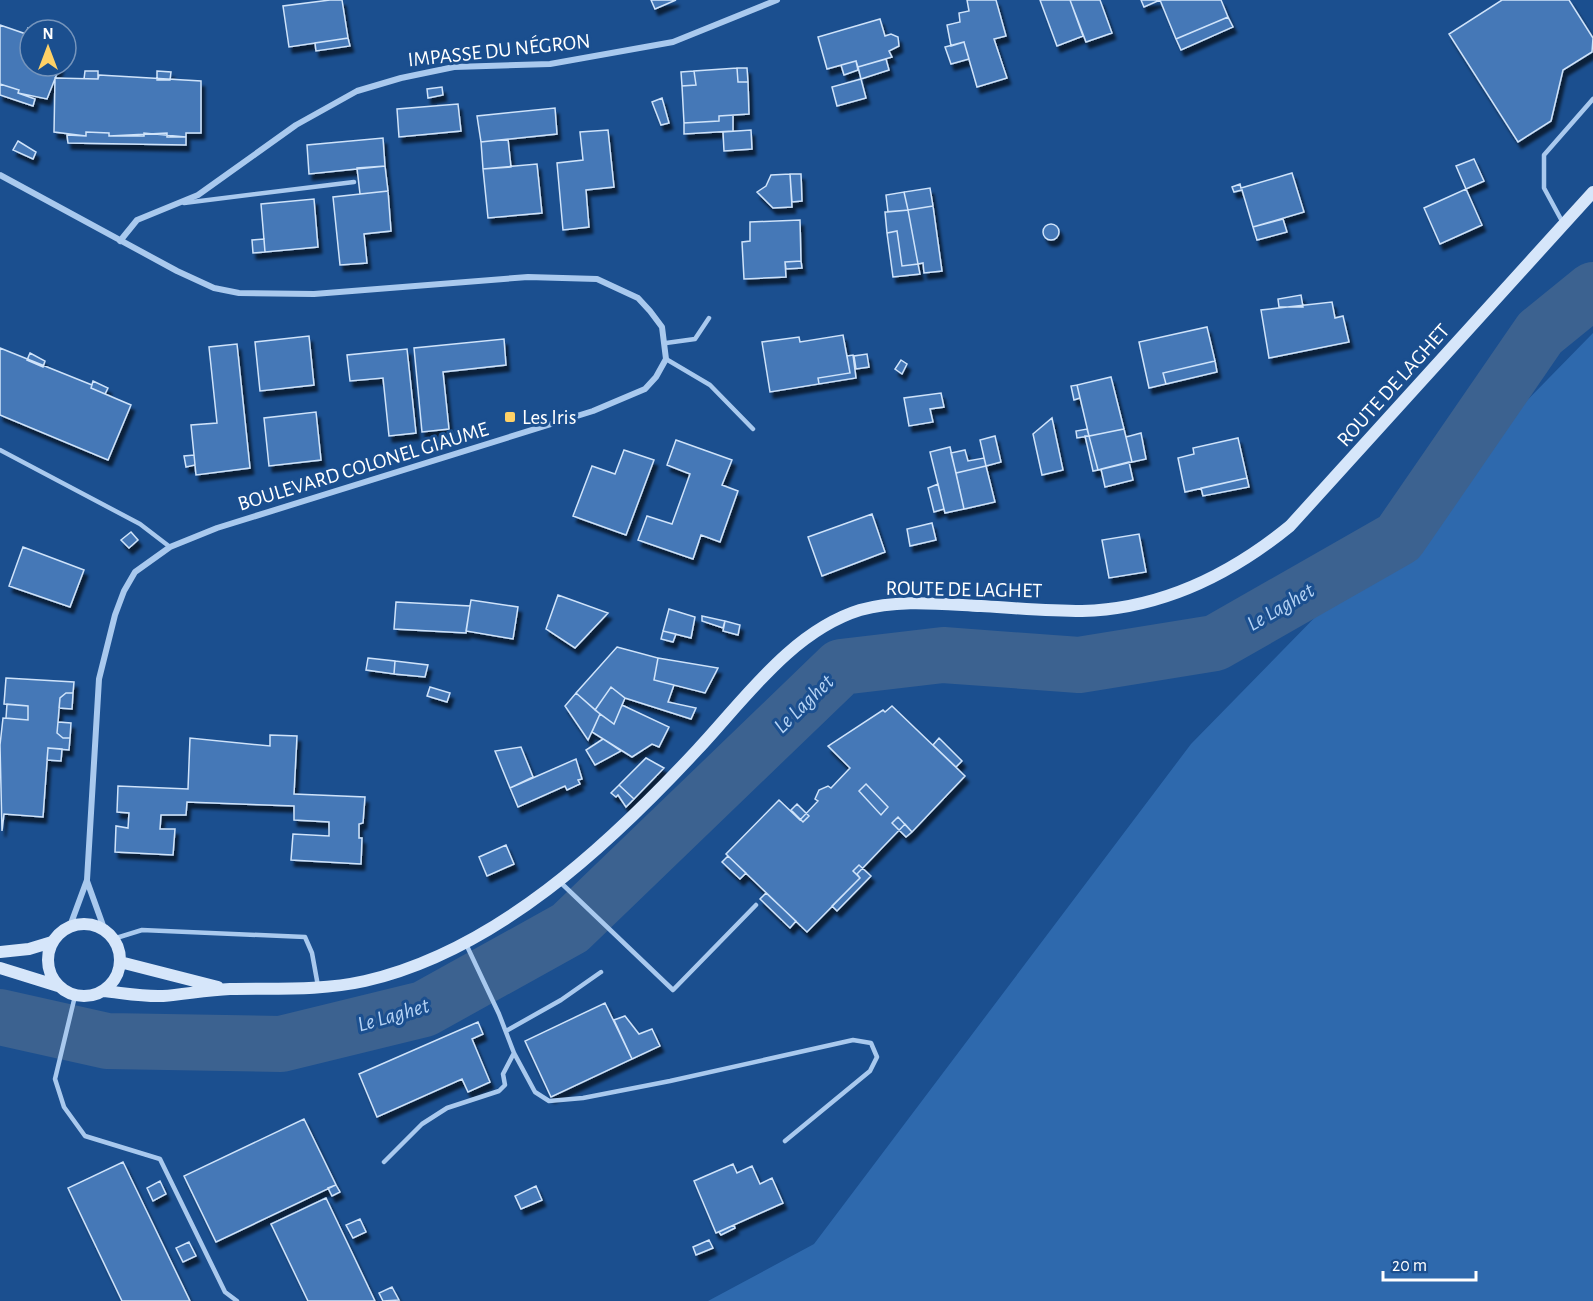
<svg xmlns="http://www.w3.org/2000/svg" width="1593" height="1301" viewBox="0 0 1593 1301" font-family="'Alegreya Sans',sans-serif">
<defs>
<filter id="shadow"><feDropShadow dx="3.5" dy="6" stdDeviation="1.5" flood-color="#0009"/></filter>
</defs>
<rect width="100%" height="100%" fill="#1b4f8f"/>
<!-- green -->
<path fill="#2e69ad" d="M1593,333v968h-885l106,-57 377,-500z"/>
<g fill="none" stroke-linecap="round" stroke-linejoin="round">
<!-- river -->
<path stroke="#3c6290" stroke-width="56" d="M0,1017l107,24 174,3 143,-35 146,-81 271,-261 102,-12 136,10 136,-22 184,-105 141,-205 53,-43"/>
</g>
<!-- building -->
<path fill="#4478b7" stroke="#cfe3fa" stroke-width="1.5" filter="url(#shadow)" d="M330,0h12l6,38 -59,9 -6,-41z
M651,0h25l-21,9z
M967,0h29l10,36 -12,3 13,39 -30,9 -13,-45 -13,4 -4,-21 13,-3 -1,-9 10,-2z
M1040,0h30l13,36 -26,10z
M1070,0h30l12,33 -26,9z
M1141,0h19l-16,7z
M1160,0h61l7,17 -52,22z
M1502,0h67l24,38 -1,14 -29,18 -12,51 -33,21 -69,-108z
M1228,17l5,10 -52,23 -5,-11z
M880,19l5,17 6,-2 7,3 1,9 -10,5 3,6 -34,10 -2,-6 -29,8 -9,-32z
M0,25l26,9 -2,3 6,2v27h30l-13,33 -29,-6 1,-3 -19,-6z
M28,28l6,2h-4v9l-6,-2z
M348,38l2,8 -34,5 -1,-8z
M964,42l5,17 -18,5 -6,-17z
M886,59l3,11 -28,9 -3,-12z
M856,61l2,9 -14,5 -3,-10z
M737,68l1,14h10l1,32 -30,2v5l-35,2 -2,-37 14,-1 -2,-14z
M737,68h10l1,14h-10z
M85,71h13v8h-14z
M157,71l14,1 -1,8h-13z
M694,71l2,14 -14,1 -1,-14z
M99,75l102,6v52h-15v4l-42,-4v3h-35v-3l-23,-1v4l-32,-4 1,-54 43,1z
M861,79l5,19 -29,8 -5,-19z
M0,84l19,6 -1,3 17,6 -2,7 -33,-11z
M442,87l1,8 -15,3 -1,-9z
M662,98l7,25 -8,2 -9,-23z
M458,104l3,27 -62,6 -2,-28z
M555,108l2,26 -76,8 -4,-26z
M733,115v16l-49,3v-11l35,-2v-5z
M608,130l6,57 -28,3 3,37 -26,3 -6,-67 26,-3 -3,-28z
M751,130l1,19 -28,2 -1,-19z
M86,132l23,1v3l58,-3v4h19v8l-118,-2 -1,-8 19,1z
M383,138l2,28 -76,8 -2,-29z
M508,139l3,28 -28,2 -2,-27z
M18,141l18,11 -3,7 -20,-9z
M1474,159l10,22 -18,8 -10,-23z
M537,164l5,49 -54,5 -5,-49z
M385,166l3,25 -28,3 -3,-26z
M1292,173l12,39 -51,15 -11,-37 -8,2 -2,-5 8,-3 1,4z
M790,174l2,33 -19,1 -16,-16 9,-6 5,-11z
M790,174h11l1,27 -10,1z
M930,188l3,18 -25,4 -4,-18z
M1466,189l16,36 -42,19 -16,-36z
M388,191l3,40 -27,3 3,29 -27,2 -7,-68z
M904,192l4,18 -20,2 -2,-17z
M314,199l4,48 -53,5 -4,-48z
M933,206l9,65 -18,2 -1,-10 -5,1 -10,-54z
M908,210l10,54 -16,2 -5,-35 -10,2 -2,-21z
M1283,219l4,13 -30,8 -4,-13z
M800,220l1,41 -16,1 1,15 -42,2 -2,-37 8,-1v-19z
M1043 232a8 8 0 1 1 16 0a8 8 0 1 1-16 0Z
M897,231l5,35 16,-2 2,10 -27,3 -6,-44z
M264,239l1,13 -12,1 -1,-13z
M801,261l1,7 -16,1 -1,-7z
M1301,295l2,12h-24l-1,-8z
M1332,302l3,16 8,-2 6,26 -80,16 -8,-48z
M1207,327l8,34 -52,12 3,11 -17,4 -10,-46z
M843,335l7,38 -32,5 1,6 -49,8 -8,-50 37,-5 1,5z
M309,336l5,49 -54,6 -5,-49z
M504,339l2,26 -63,7 6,57 -27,3 -8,-84z
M237,344l13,124 -54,7 -5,-50 26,-2 -8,-76z
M0,348l92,37 -1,3 40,17 -23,55 -108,-45z
M407,349l9,84 -27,3 -6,-58 -33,3 -3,-26z
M30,353l15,8 -2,6 -16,-7z
M867,354l2,13 -13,2 -2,-13z
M853,355l3,23 -37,6 -1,-6 32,-5 -3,-17z
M901,360l6,4 -5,10 -7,-5z
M1215,361l2,11 -51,12 -3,-11z
M1111,377l13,52 -35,7 -12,-51z
M93,381l15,7 -3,6 -14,-6z
M1077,385l3,13 -6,2 -3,-14z
M941,393l3,14 -14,2 3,13 -24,4 -5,-28z
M316,412l5,48 -52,6 -5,-48z
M1052,418l11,52 -21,5 -9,-41z
M1087,429l2,7 -12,2 -1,-7z
M1124,429l8,33 -34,8 -9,-34z
M1141,433l5,26 -14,3 -6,-25z
M995,436l6,26 -15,4 -6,-26z
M1085,436h4l9,34 -5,1z
M1238,438l9,40 -62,14 -7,-34 16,-4 -1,-6z
M676,440l56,20 -10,25 16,6 -18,51 -19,-7 -8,24 -55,-19 9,-24 25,8 18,-50 -23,-9z
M950,447l14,62 -19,4 -15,-61z
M624,450l30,10 -28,75 -53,-19 19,-50 23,8z
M965,450l3,11 16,-3 2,8 -30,7 -5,-20z
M194,455l1,10 -9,2 -2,-11z
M1129,462l4,18 -28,7 -4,-18z
M986,466l9,36 -31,7 -8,-36z
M1247,478l2,9 -46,9 -2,-8z
M938,484l6,25 -10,3 -6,-24z
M872,514l13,38 -63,24 -14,-39z
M932,523l4,17 -26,6 -3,-17z
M131,532l7,8 -9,8 -8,-8z
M1139,534l7,38 -37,6 -7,-38z
M23,547l61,23 -14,37 -61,-21z
M558,595l50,18 -33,35 -29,-19z
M471,600l47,7 -5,32 -47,-8z
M396,602l74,4 -4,27 -72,-4z
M669,609l26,8 -4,21 -28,-7z
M702,616l23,5 -2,7 -21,-7z
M725,621l15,4 -2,10 -15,-4z
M663,631l13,3 -3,8 -12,-3z
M617,647l41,11 -4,22 20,5 -6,17 28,6 -5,11 -66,-21 -14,-11 -16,23 -19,-17z
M368,658l27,3 -1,13 -28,-4z
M658,658l60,10 -13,25 -51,-13z
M395,661l33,4 -3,12 -31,-3z
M6,678l68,4 -1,11h-7l-6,5 -2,24 -1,11 6,5h7l-1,12 -21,-2 -5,69 -39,-3 -2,17 -2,-86 3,-27 25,2v-14l-24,-2z
M430,687l20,6 -3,9 -20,-6z
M611,687l14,11 -11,26 -19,-14z
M66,693h7l-1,16 -13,-1 1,-10z
M576,693l24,21 -12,26 -23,-34z
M7,704l21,2v14l-22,-2z
M622,705l47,22 -10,20 -7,-3 -20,13 -40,-25 8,-18 14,10z
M892,706l73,70 -53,56 -7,-8 -48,50 3,4 -53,54 -81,-78 53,-54 21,20 18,-19 -3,-2 4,-9 9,-4 3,2 19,-20 -22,-22 55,-36 2,2z
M58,722l13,1 -1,15h-7l-6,-5z
M270,735l27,1 -3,58 71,3 -2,26 -4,1v14h3l-1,26 -70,-4 2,-26 36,2v-14l-35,-2v-14l-107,-4 -1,13h-25l-1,14h15l-2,26 -58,-3 1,-26 12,2 1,-15 -12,-1 1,-26 70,3 2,-51 80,8z
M939,738l23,23 -6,6 -23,-22z
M603,739l18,12 -26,14 -9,-15z
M521,747l12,30 -23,11 -15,-37z
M48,748l14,1 -1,12 -14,-1z
M646,758l18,10 -30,31 -15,-14z
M576,759l6,20 -4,1 2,4 -13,6 -2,-4 -47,21 -8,-19z
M866,784l22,23 -7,8 -22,-24z
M619,785l15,14 -8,8 -8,-12 -2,2 -5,-4z
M797,804l12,12 -6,6 -12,-12z
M898,817l14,15 -6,5 -14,-14z
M506,845l8,19 -27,12 -8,-19z
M728,856l18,17 -6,6 -18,-17z
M859,865l12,11 -34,35 -5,-5 28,-28 -7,-7z
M766,893l30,28 -6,7 -30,-29z
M605,1003l27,56 -81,38 -26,-56z
M625,1016l14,18 13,-5 8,17 -28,13 -18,-39z
M478,1022l5,12 -11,5 18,43 -22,10 -6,-13 -85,38 -18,-43z
M304,1119l32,66 -120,57 -32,-66z
M123,1162l67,139h-68l-54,-113z
M733,1164l4,9 15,-7 8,18 12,-6 11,25 -67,30 -22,-52z
M160,1181l6,13 -13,7 -6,-13z
M336,1185l4,7 -8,4 -4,-8z
M536,1186l6,14 -21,9 -6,-13z
M326,1198l49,103h-67l-37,-77z
M360,1219l6,13 -13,6 -7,-13z
M734,1225l1,3 -14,7 -2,-3z
M709,1240l4,8 -17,7 -3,-8z
M189,1242l7,14 -13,6 -7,-14z
M392,1287l7,13 -16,1 -4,-8z"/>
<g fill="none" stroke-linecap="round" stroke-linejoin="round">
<!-- lane -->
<path stroke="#a9c9ee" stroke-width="4.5" d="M184,203l170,-21
M1563,223l-19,-35v-33l49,-56
M666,343l29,-4 14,-21
M666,359l44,26 43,44
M0,450l140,74 30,23
M559,881l114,109 83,-85
M113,939l29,-9 163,7 7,16 6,33
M466,944l33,70 15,39 21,39 14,9 34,-3 87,-17 183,-41 18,3 6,14 -7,14 -85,70
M75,996l-20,83 9,28 21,29 75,23 65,133 12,9
M506,1031l55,-31 40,-28
M384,1162l38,-38 25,-16 52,-17 6,-6 -2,-11 11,-21"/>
<!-- street -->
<path stroke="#a9c9ee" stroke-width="6" d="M0,175l177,96 37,17 25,5 75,1 214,-17 69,2 41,19 12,13 12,16 4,32 -10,18 -11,12 -52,22 -376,117 -47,19 -35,25 -11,19 -9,24 -16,64 -12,201 -17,46
M120,241l17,-21 61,-25 98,-70 61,-34 44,-13 53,-11 96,-3 123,-22 104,-42
M87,881l18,50"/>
<!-- secondary -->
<path stroke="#d6e6fa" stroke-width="12" d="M48 960a36 36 0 1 1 72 0a36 36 0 1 1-72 0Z
M0,952l29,-3 23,-7
M120,962l98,25
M0,968l58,18
M103,991c20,2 41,6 60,5 23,-2 45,-6 67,-7 46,-1 90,2 135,-8 131,-30 244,-136 333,-232 46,-49 94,-118 162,-139 38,-11 81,-6 121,-4 33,2 67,5 101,5 79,-2 148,-36 208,-85l303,-334"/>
</g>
<!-- markers -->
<rect fill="#ffd166" stroke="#1b4f8f" stroke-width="2" x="504" y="411" width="12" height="12" rx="3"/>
<g text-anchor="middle" stroke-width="6" stroke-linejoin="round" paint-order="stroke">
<!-- street labels -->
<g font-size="21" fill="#fff" stroke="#1b4f8f">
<text transform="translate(499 50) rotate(-6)" y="7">IMPASSE DU NÉGRON</text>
<text transform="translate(1393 385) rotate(-48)" y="7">ROUTE DE LAGHET</text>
<text transform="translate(363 466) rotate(-17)" y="7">BOULEVARD COLONEL GIAUME</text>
<text transform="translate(964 589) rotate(1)" y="7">ROUTE DE LAGHET</text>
</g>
<!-- poi labels -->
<g font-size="21" fill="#fff" stroke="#1b4f8f" text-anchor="start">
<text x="522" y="424">Les Iris</text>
</g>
<!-- water labels -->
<g font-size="22" font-style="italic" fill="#b5d3f5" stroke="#1b4f8f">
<text transform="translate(1280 606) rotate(-30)" y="8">Le Laghet</text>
<text transform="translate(803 703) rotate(-44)" y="8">Le Laghet</text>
<text transform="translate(393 1014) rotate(-16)" y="8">Le Laghet</text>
</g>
</g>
<!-- north arrow -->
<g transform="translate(48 48)"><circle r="28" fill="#1b4f8f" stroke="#7695bc" stroke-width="1.5"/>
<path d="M0-4.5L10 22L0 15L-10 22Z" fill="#ffd166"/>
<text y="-9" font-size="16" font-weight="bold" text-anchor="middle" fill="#ffffff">N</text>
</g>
<!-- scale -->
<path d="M1383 1271v9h93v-9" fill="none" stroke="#ffffff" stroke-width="3"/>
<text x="1392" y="1271" font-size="18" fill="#ffffff" stroke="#1b4f8f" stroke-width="4.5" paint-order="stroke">20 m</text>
</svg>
